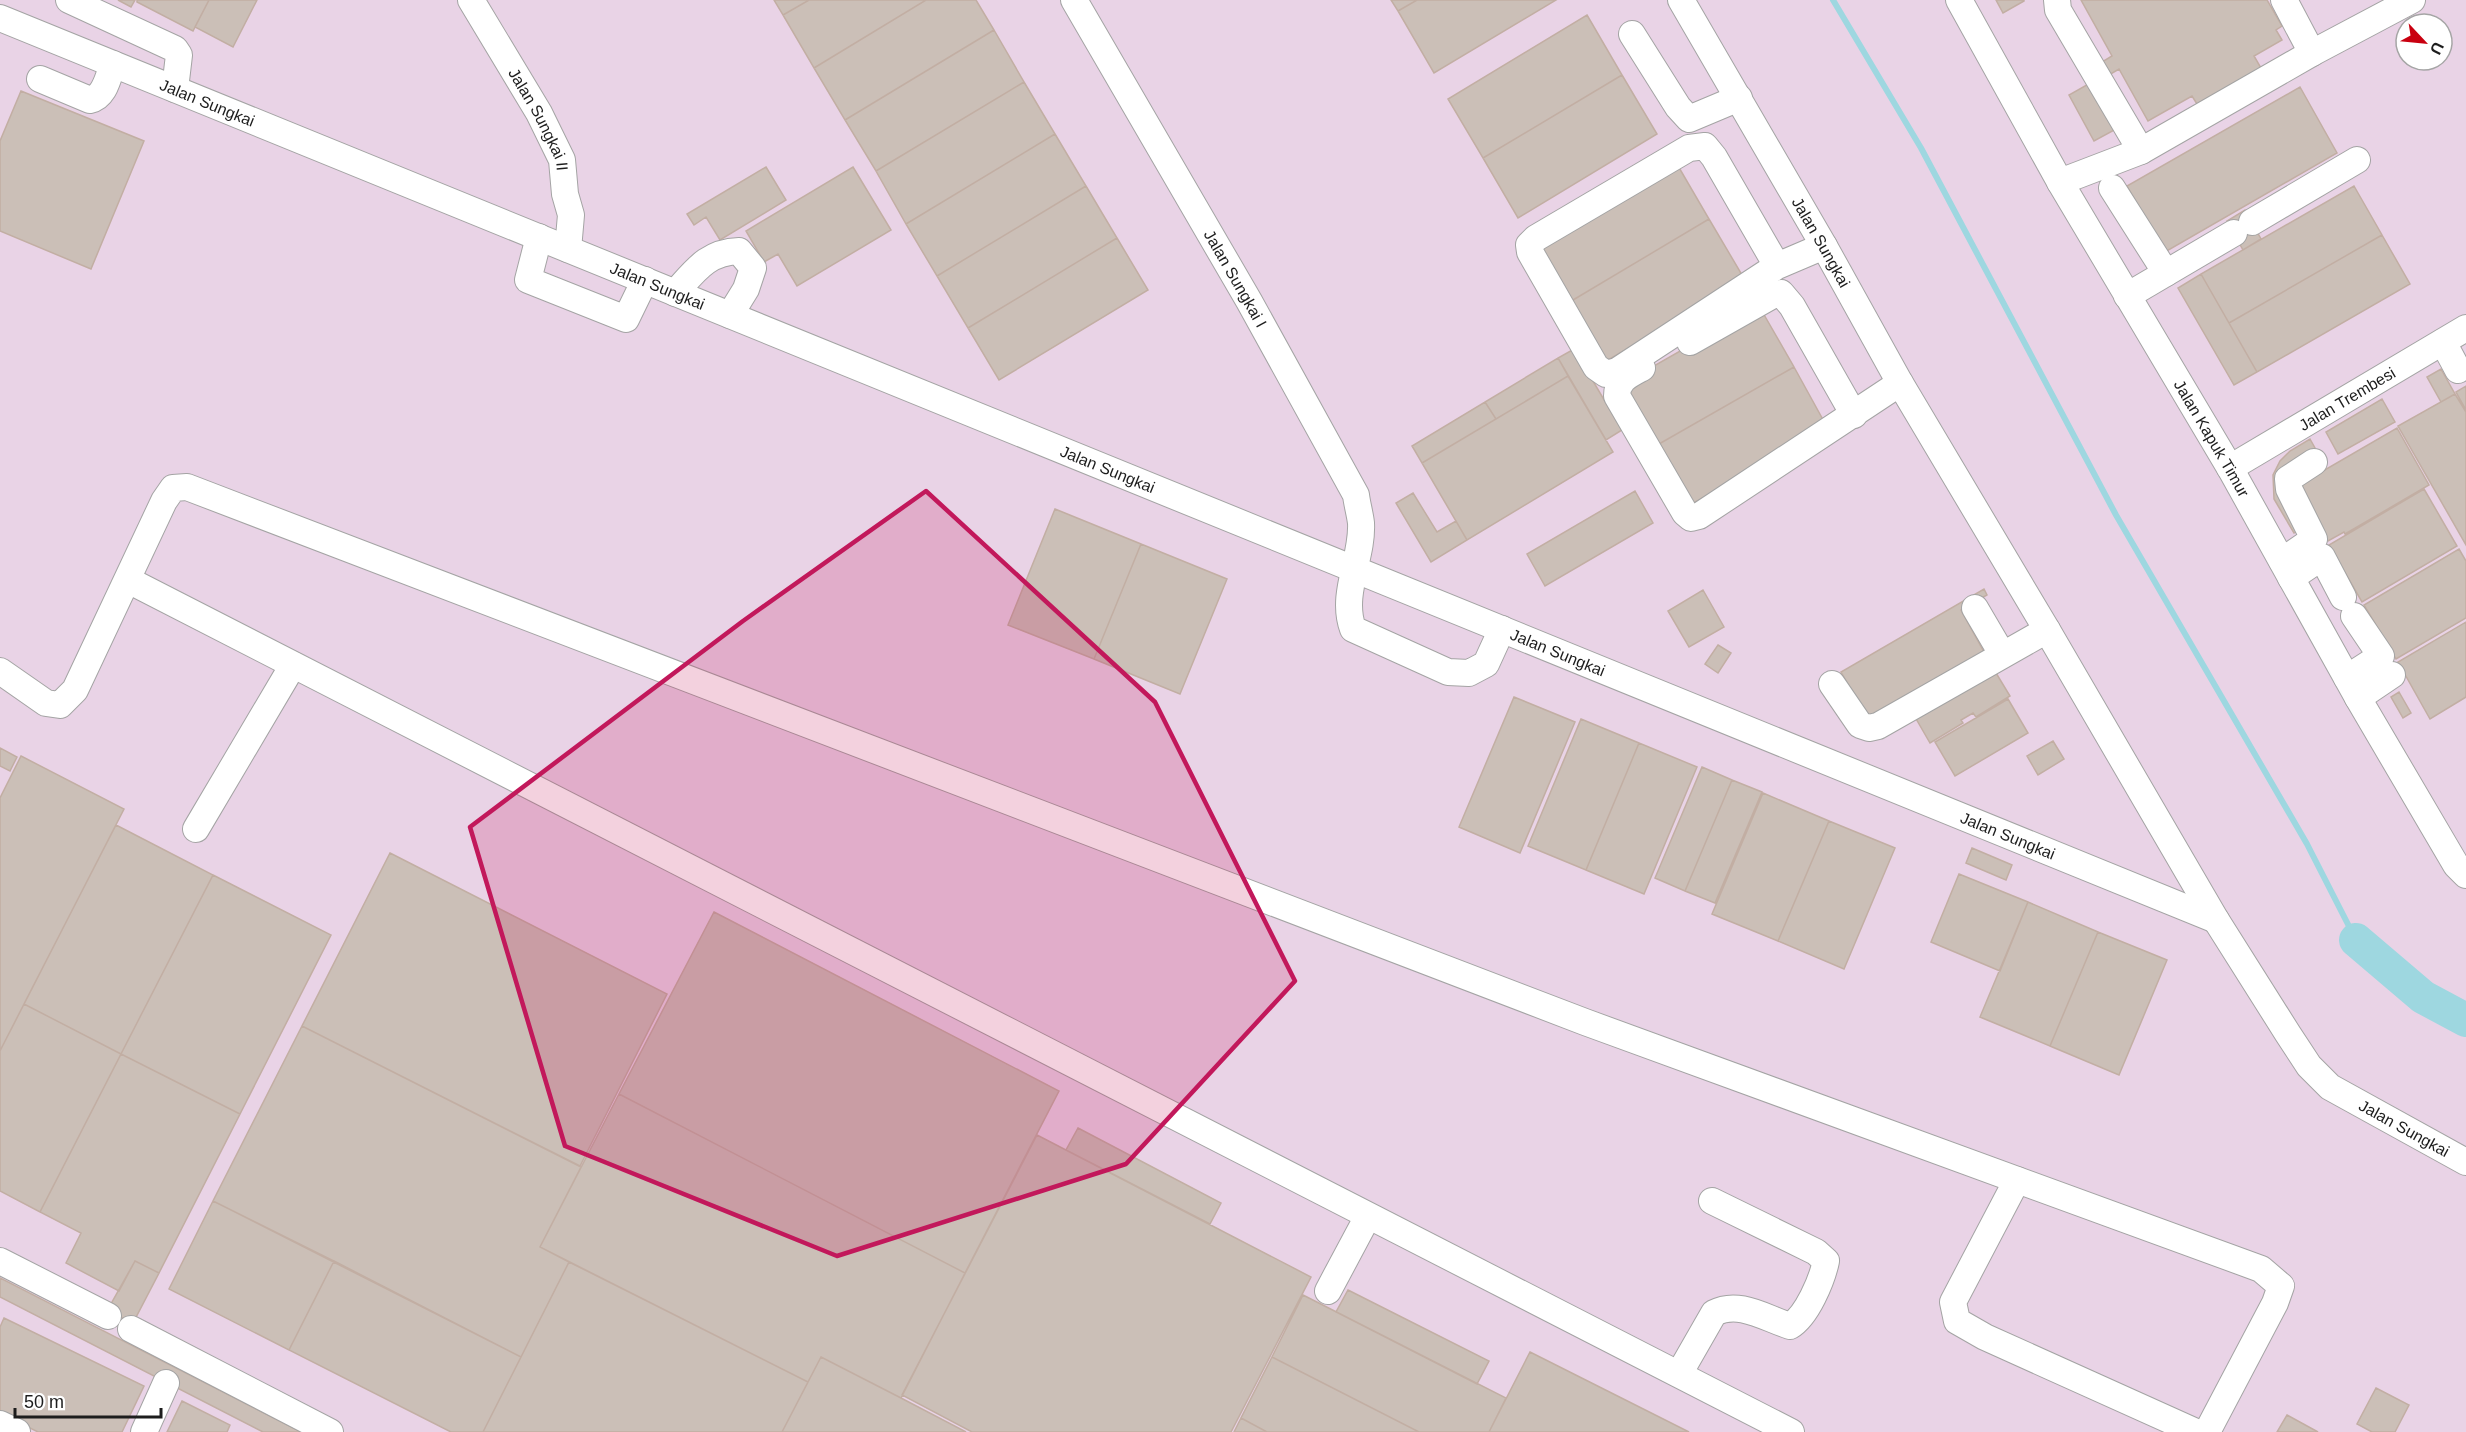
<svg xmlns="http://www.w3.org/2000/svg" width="2466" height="1432" viewBox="0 0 2466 1432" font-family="Arial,sans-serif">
<rect width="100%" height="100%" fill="#efe9e1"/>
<!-- industrial -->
<path fill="#e9d3e6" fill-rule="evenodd" d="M0,0h2466v1432h-2466zM2406,24h36v36h-36z"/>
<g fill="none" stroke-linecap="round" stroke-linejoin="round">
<!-- stream -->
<path stroke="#9ed7e0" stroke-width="6" d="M1833,0l88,148 195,367 191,329 49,96"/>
<!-- river -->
<path stroke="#9ed7e0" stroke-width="34" d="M2356,940l67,57 43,23"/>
</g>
<!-- building -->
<path fill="#cbbfb7" stroke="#c2aea3" stroke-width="1.5" d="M118,0h17l-4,7z
M137,0h72l-16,31 -56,-29z
M209,0h48l-24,47 -38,-20z
M774,0h35l-26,15z
M809,0h117l-112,68 -31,-53z
M926,0h50l18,30 -149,90 -31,-52z
M1391,0h26l-19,11z
M1417,0h139l-122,73 -36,-62z
M1996,0h28v1l-21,12z
M2081,0h186l15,26 -6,4 6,10 -28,16 7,12 -64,36 -5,-8 -44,25 -29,-52 -10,6 -7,-13 10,-6z
M1587,15l35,60 -139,83 -35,-59z
M994,30l30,52 -148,89 -31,-51z
M1622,75l35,59 -139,84 -35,-60z
M1024,82l31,52 -149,90 -30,-53z
M2092,82l26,46 -24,13 -25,-46z
M2300,87l37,66 -172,99 -38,-66z
M21,91l123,50 -53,128 -91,-38v-90z
M1055,134l31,52 -149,90 -31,-52z
M1674,159l35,60 -141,84 -35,-60z
M766,167l20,33 -66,40 -14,-23 -12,8 -7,-11z
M853,167l38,63 -94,56 -19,-32 -14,8 -18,-31z
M1086,186l31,52 -149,90 -31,-52z
M2354,186l28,49 -153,88 -28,-49z
M2245,210l16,29 -18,11 -16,-29z
M1709,219l36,61 -142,83 -35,-60z
M2382,235l28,49 -153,88 -28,-49z
M1117,238l31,52 -149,90 -31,-52z
M2201,274l56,98 -23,13 -56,-97z
M1759,306l35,61 -142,81 -35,-61z
M1574,349l48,81 -16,10 -48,-82z
M1558,358l10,18 -72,43 -11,-17z
M1794,367l33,60 -142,81 -33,-60z
M2441,369l14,25 -14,8 -14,-25z
M1568,376l45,76 -146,88 -45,-77z
M2466,386v24l-10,-18z
M2455,394l11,18v133l-68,-119z
M2382,399l13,23 -57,32 -12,-22z
M1485,402l11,17 -74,44 -10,-17z
M2397,428l32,57 -84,49 -1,-2 -16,9 -31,-55z
M2310,439l5,9 -20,11 8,69 -9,5 -20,-34 -1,-24 7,-14 10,-10z
M2424,489l33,57 -95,56 -33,-57z
M1635,491l18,32 -108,63 -18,-32z
M1413,493l24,39 19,-11 11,19 -36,22 -35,-59z
M1055,509l86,35 -47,115 -86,-34z
M1141,544l86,35 -47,115 -86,-35z
M2459,549l7,12v57l-70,41 -32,-54z
M1984,589l3,6 -26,15 23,42 -116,67 -27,-47z
M1703,590l21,37 -35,20 -21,-36z
M2466,622v75l-36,22 -32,-57z
M1718,645l13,8 -13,20 -13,-9z
M1990,663l20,33 -34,21 -3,-4 -12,7 2,3 -33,20 -19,-33z
M2399,692l12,21 -8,5 -12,-21z
M1514,697l61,25 -55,131 -61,-26z
M2008,699l20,34 -73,43 -20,-34z
M1581,719l58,24 -53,127 -58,-24z
M2053,741l11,18 -26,16 -11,-19z
M1639,743l58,24 -53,127 -58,-24z
M0,748l17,9 -7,14 -10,-5z
M21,756l103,53 -124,242v-253z
M1702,767l30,13 -47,111 -30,-13z
M1732,780l30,12 -47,111 -30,-12z
M1763,793l66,28 -51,120 -66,-27z
M1829,821l66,27 -51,121 -66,-28z
M116,825l97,50 -92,179 -97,-50z
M1972,848l40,17 -6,15 -40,-17z
M390,853l277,141 -87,172 -278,-140z
M1959,874l69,28 -28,69 -69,-29z
M213,875l118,60 -91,179 -119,-60z
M2028,902l70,30 -48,114 -70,-29z
M714,912l345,179 -94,182 -346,-179z
M2098,932l69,28 -48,115 -69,-29z
M24,1004l97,50 -81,158 -40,-21v-140z
M302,1026l279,141 -41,80 29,15 -48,95 -308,-156z
M121,1054l119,60 -81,159 -24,-12 -16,30 -53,-28 15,-30 -41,-21z
M619,1094l346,179 -64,125 -80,-41 -13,25 -268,-135z
M1078,1128l143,75 -11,21 -144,-74z
M1037,1135l274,142 -80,155h-259l-70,-37z
M213,1201l121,60 -45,89 -120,-61z
M135,1261l24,12 -26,50 -26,-12z
M334,1261l187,96 -38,75h-32l-162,-82z
M569,1262l239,120 -26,50h-299z
M0,1278l301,154h-38l-263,-135z
M1348,1290l141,71 -12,23 -141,-72z
M1303,1295l203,103 -17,34h-70l-147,-75z
M4,1318l140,68 -22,46h-84l-38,-19v-86z
M1530,1352l159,80h-200z
M821,1357l80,41 65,34h-184z
M1272,1357l147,75h-152l-26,-14z
M2376,1388l33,17 -14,27h-23l-15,-8z
M182,1401l48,24 -3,7h-60z
M2287,1415l31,17h-41z
M1241,1418l26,14h-33z"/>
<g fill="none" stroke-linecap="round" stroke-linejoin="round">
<!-- minor casing -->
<g stroke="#a4a4a4" stroke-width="28">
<g id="minor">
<path d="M69,0l106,49 4,6 -4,34"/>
<path id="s1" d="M471,0l68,113 23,47 3,34 6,21 -3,34"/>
<path id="s2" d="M1074,0l175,301 107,194c1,9 4,19 5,28 2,35 -21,71 -8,106l95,43 21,1 17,-9 16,-35"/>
<path id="s3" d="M1681,0l143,246 76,137 147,247 169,290 72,114 21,32 21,21 136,75"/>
<path id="s4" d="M1959,0l101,182 170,286 128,230 98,167 10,10"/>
<path d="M2057,0l1,10 83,141"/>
<path d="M2284,0l28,53"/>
<path id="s5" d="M0,18l2216,902"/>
<path d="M1632,34l46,73 11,12 50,-21"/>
<path d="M40,79l50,21c15,-3 18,-23 23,-36"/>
<path d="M2060,182l81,-31 171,-98 100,-53"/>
<path d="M2112,188l54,85"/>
<path d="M2252,222l105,-62"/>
<path d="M539,237l-11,43 98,39 19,-39"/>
<path d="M1777,266l-63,-109 -9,-11 -16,2 -153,90 -7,7 1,7 66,115 10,7 11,-3 160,-105 47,-20"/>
<path d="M675,293c20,-22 32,-41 64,-42l14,17 -7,21 -16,26"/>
<path d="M2127,296l107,-63"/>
<path d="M1690,342l83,-47 8,-2 11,13 62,109"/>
<path d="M2443,342l15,28"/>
<path d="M1642,368c-13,7 -25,12 -25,28l68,117 6,5 8,-2 201,-133"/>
<path id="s6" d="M2230,468l236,-140"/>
<path d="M2282,561l32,-22 -25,-50 -1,-10 26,-17"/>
<path d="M2291,578l31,-21 21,40"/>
<path d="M128,580l1663,852"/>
<path d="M1975,608l27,46"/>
<path d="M0,671l46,32 14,2 15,-15 89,-189 9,-13 14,-1 1398,535 676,247 20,17 -6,17 -68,129"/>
<path d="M2347,678l34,-22 -27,-40"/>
<path d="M1832,684l28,41 9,3 9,-2 169,-96"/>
<path d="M2358,698l34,-23"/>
<path d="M196,829l97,-164"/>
<path d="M2017,1180l-64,122 4,19 28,16 211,95"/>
<path d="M0,1261l108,55"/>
<path d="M1328,1291l40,-75"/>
<path d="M131,1329l199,103"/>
<path d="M1679,1374l35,-61c25,-13 51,5 76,13 17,-10 32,-46 36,-65l-10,-9 -104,-51"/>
<path d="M0,1424l17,8"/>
<path d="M144,1432l22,-49"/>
</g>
</g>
<!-- minor -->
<use href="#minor" stroke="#fff" stroke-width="26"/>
</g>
<!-- marked area -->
<path fill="#c2185b" fill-opacity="0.2" stroke="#c2185b" stroke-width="4.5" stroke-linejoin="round" d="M926,491l229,211 140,279 -169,183 -289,92 -272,-110 -95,-319 273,-206z"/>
<g text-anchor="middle" stroke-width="4.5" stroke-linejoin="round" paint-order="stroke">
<!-- street labels -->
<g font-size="16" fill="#1d1d1d" stroke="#fff">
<text dy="6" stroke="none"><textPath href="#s5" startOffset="224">Jalan Sungkai</textPath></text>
<text dy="6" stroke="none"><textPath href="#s1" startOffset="138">Jalan Sungkai II</textPath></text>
<text dy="6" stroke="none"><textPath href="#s3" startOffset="280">Jalan Sungkai</textPath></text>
<text dy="6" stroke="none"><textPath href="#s2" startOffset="322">Jalan Sungkai I</textPath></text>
<text dy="6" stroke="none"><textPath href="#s5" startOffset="710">Jalan Sungkai</textPath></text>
<text dy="6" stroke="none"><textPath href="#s6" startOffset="136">Jalan Trembesi</textPath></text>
<text dy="6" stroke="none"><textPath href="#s4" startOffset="506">Jalan Kapuk Timur</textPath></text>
<text dy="6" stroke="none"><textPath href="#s5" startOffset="1196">Jalan Sungkai</textPath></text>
<text dy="6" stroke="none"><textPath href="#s5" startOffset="1682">Jalan Sungkai</textPath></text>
<text dy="6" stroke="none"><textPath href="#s5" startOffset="2168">Jalan Sungkai</textPath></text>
<text dy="6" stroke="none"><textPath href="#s3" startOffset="1352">Jalan Sungkai</textPath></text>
</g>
</g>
<!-- north arrow -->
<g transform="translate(2424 42) rotate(116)"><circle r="28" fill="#ffffff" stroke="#a5a5a5" stroke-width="1.5"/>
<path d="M0-4.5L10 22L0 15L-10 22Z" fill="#c90010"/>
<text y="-9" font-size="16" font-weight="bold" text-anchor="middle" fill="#1d1d1d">U</text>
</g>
<!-- scale -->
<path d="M15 1408v9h146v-9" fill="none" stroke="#1d1d1d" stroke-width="3"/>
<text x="24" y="1408" font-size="18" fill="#1d1d1d" stroke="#ffffff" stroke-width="4.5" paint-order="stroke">50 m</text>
</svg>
